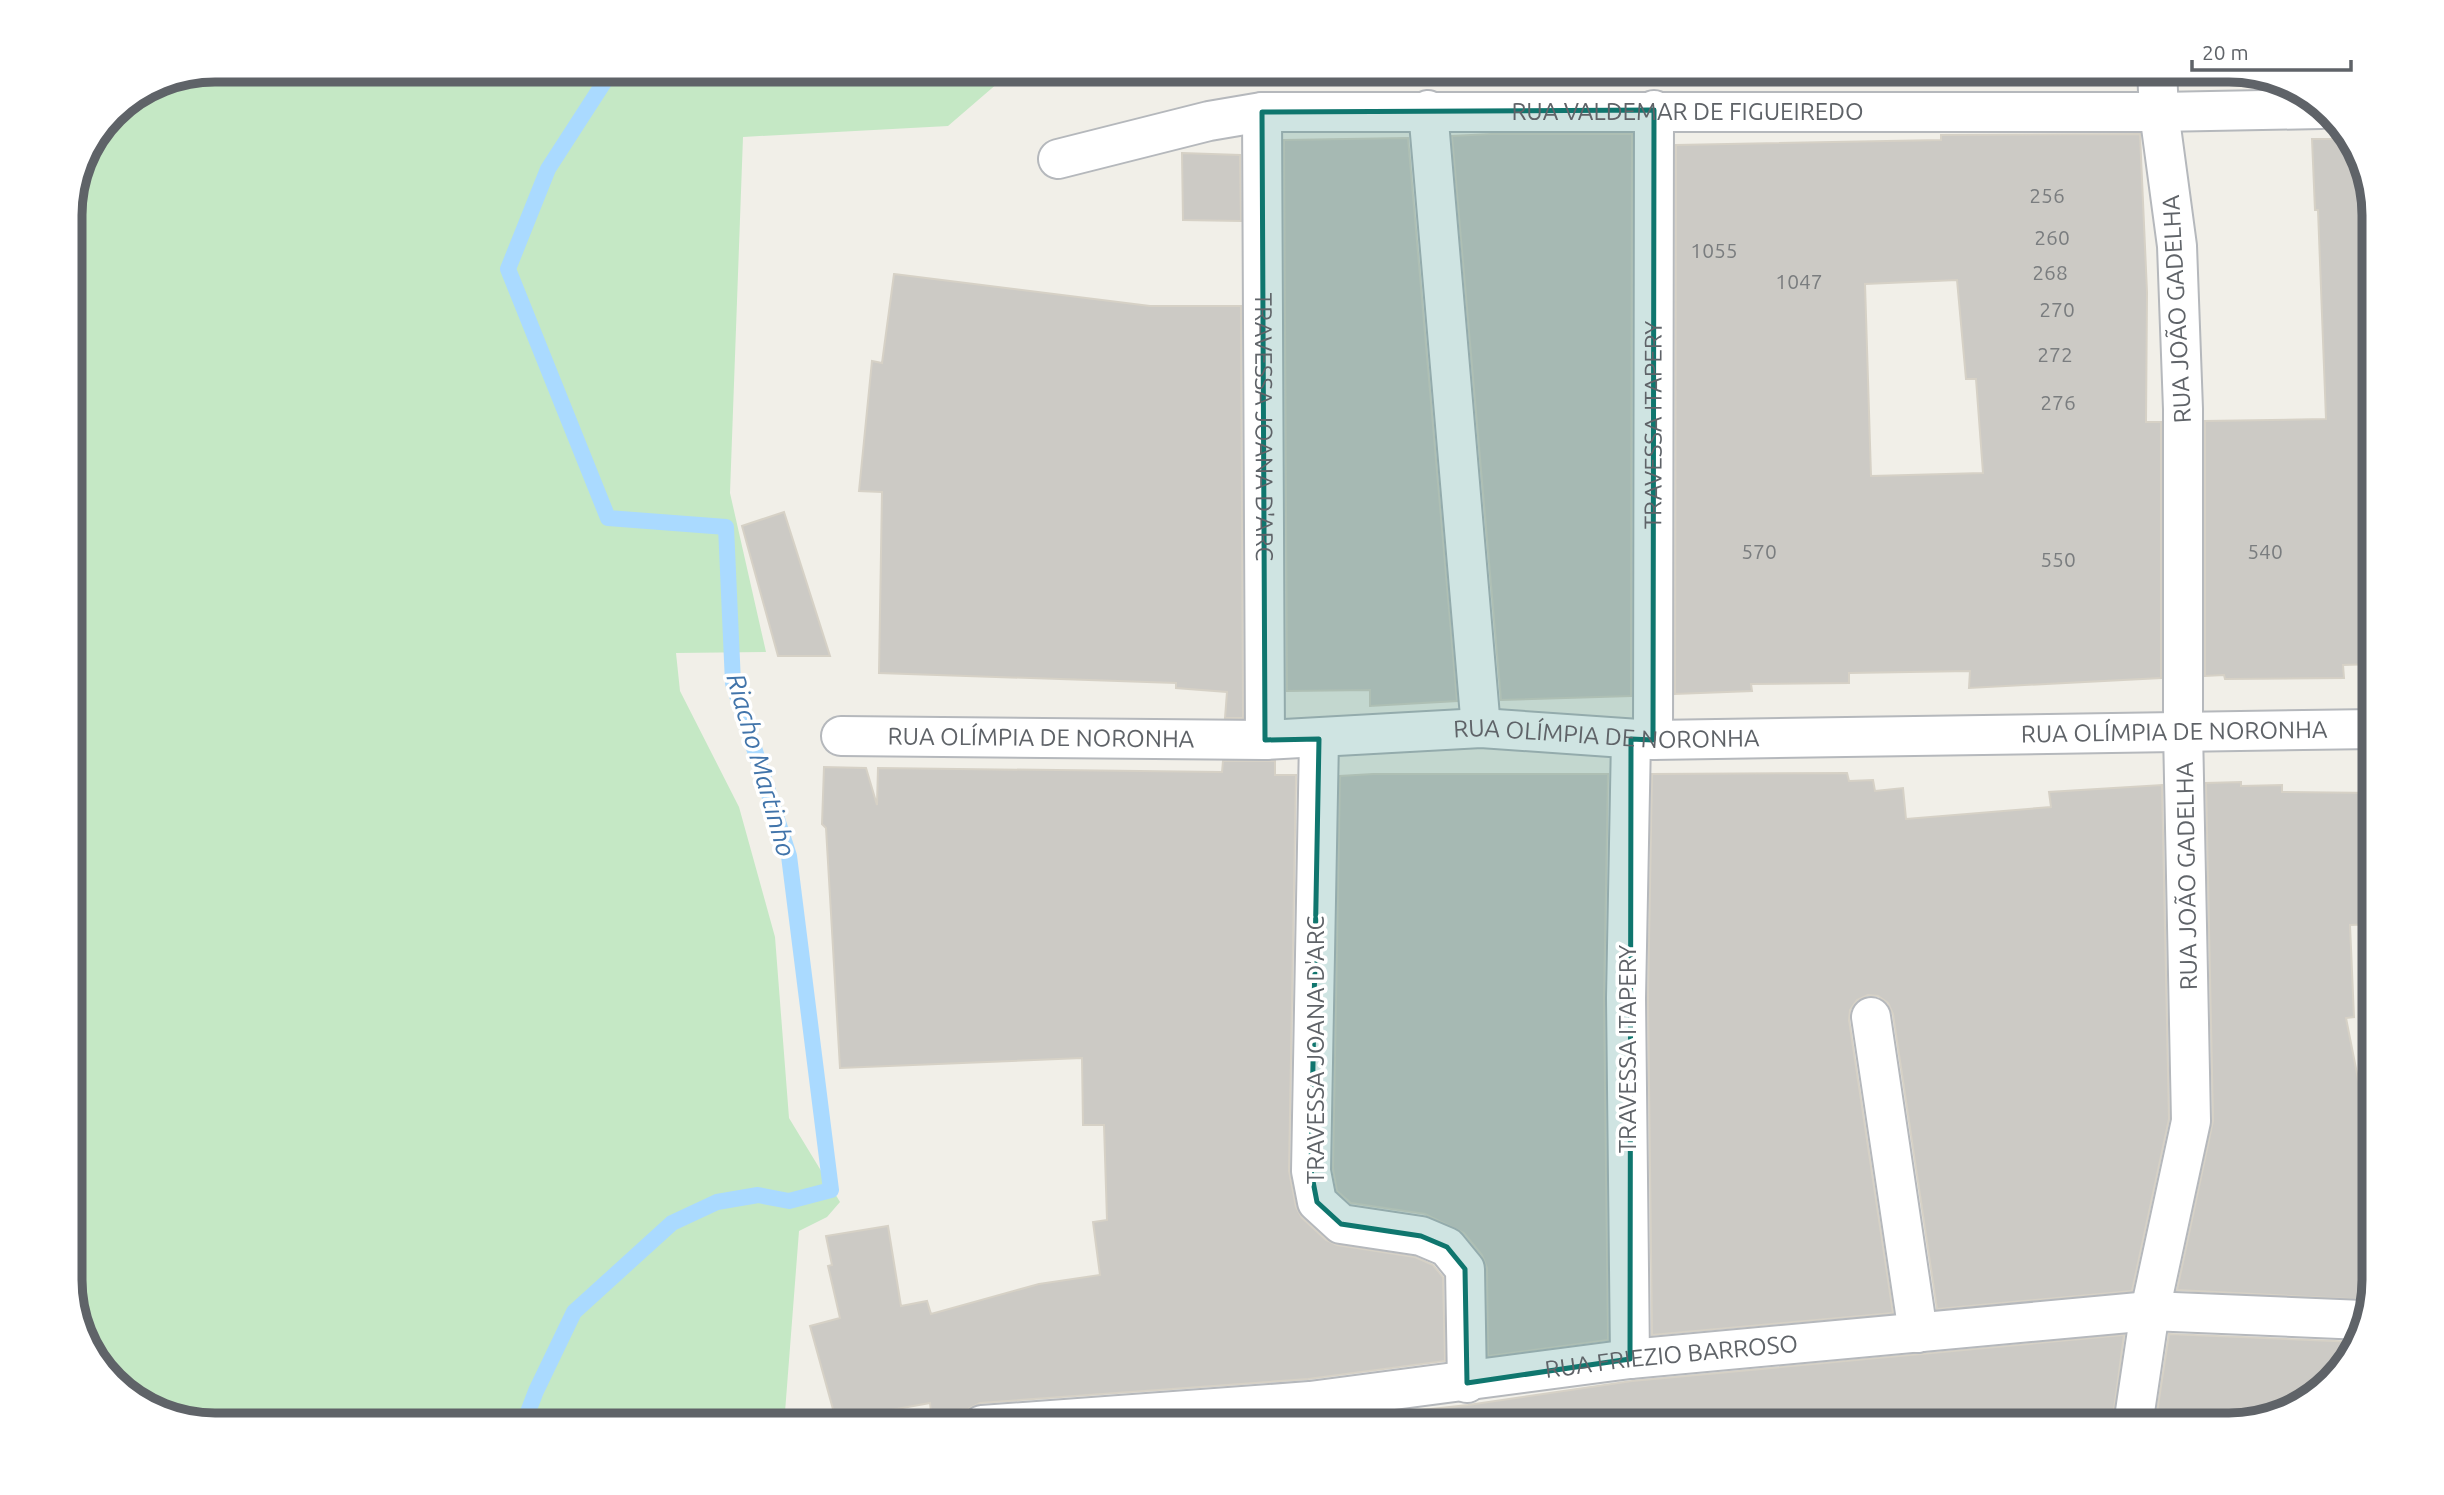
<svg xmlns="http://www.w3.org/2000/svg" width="2444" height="1495" viewBox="0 0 2444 1495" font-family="Ubuntu,sans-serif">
<rect width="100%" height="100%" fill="#f1efe8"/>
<!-- green -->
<path fill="#c5e8c5" d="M215,70h798l-65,56 -205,11 -13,356 36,159 -90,1 4,38 59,116 36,130 14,181 51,84 -13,15 -28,14 -15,194h-569l-73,-20 -52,-52 -20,-64v-1083l11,-47 32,-47 47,-31z"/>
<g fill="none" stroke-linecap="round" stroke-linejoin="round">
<!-- stream -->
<path stroke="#aadaff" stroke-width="16" d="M523,1425l13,-34 38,-79 98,-89 45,-21 41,-7 31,6 42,-11 -42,-334 -56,-173 -7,-156 -118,-9 -100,-249 40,-100 64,-99"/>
</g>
<!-- building -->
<path fill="#cccac5" stroke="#d6d1c6" stroke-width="2" fill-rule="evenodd" d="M1491,134h141l-1,562 -130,4 -49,-564z
M2140,134l7,158 -1,130h15v256l-192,10 1,-17 -121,2v10l-98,1 1,7 -77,3 1,-549 265,-5v-5zM1957,280l9,99h10l7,94 -112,3 -6,-192z
M1408,138l49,563 -87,5v-16l-83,1 -3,-551z
M2312,139h39l3,3 20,64v458l-31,1 1,13 -119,1 -1,-4 -19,1v-255l121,-2 -8,-209h-3z
M1182,153l58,2 1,66 -58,-1z
M894,274l256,32h91l2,412h-18l2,-26 -51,-4v-5l-297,-10 3,-181 -23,-1 13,-130 10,2z
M784,512l46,144h-52l-36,-130z
M1223,761h52v14h21l-7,396 7,36 6,11 24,22 11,5 78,12 18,8 10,12 2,84 -137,18 -328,24 -12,6 -37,3 -1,-9 -94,17 -26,-94 30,-8 -12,-52 4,-1 -6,-29 62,-10 13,80 26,-5 4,13 108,-30 61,-9 -7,-53 14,-2 -3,-95h-21l-1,-67 -242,10 -14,-240 -4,-4 2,-57 42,1 11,37 1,-37 344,4z
M1847,773l2,8 24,-1 2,11 28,-3 3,31 145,-12 -2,-15 113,-7 7,334 -37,172 -195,18 -44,-295 -5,-11 -10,-7 -10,-1 -11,5 -7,10 -1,10 44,293 -241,22 -4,-337 4,-224z
M1373,774h235l-4,224 4,342 -120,16 -1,-88 -5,-13 -18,-22 -39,-19 -74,-11 -14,-12 -4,-22 7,-393z
M2241,782v4l41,-1v7l92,1v131l-24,1 4,92 -8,1 17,86 11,-1v177l-5,20 -192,-10 36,-169 -7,-338z
M2169,1334l188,8 -3,11 -52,52 -73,20h-74z
M2124,1335l-12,90h-830l186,-20 164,-24z"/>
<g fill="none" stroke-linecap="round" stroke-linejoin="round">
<!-- minor casing -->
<g stroke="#b5b8bc" stroke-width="42">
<g id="minor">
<path d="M1428,110l53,618"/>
<path id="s1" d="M1262,112l3,628"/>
<path id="s2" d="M1058,159l151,-38 53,-9h897l162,-3"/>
<path id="s3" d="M841,736l424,4 216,-12 172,12 721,-11"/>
<path d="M1319,739l-8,432 6,31 24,22 80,12 26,11 18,22 2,114"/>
<path id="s4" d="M1653,740l1,-630"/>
<path d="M1871,1017l47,316"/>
<path d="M1630,1359l-4,-361 5,-259"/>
<path id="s5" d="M982,1425l328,-24 320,-42 520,-48 213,9"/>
<path d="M2133,1425l17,-114 41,-190 -8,-391v-321l-6,-163 -18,-134 -2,-42"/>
</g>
</g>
<!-- minor -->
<use href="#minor" stroke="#fff" stroke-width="38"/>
</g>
<!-- marked area -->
<path fill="#0f766e" fill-opacity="0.2" stroke="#0f766e" stroke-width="5" stroke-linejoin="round" d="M1654,110l-1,630 -22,-1 -1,620 -163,24 -2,-114 -18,-22 -26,-11 -80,-12 -24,-22 -6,-31 8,-432 -54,1 -3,-628z"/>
<g text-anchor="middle" stroke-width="7" stroke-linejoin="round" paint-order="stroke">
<!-- number labels -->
<g font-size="21" fill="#7a7d7f">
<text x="2047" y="203">256</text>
<text x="2052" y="245">260</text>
<text x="1714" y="258">1055</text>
<text x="2050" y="280">268</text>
<text x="1799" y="289">1047</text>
<text x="2057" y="317">270</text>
<text x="2055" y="362">272</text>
<text x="2058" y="410">276</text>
<text x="1759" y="559">570</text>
<text x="2265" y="559">540</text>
<text x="2058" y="567">550</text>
</g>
<!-- street labels -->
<g font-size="24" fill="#5f6368" stroke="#fff">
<text dy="8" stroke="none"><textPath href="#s2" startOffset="635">RUA VALDEMAR DE FIGUEIREDO</textPath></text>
<text transform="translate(2177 309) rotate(-93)" y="8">RUA JOÃO GADELHA</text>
<text dy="8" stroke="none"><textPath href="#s4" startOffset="315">TRAVESSA ITAPERY</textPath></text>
<text dy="8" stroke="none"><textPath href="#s1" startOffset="315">TRAVESSA JOANA D'ARC</textPath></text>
<text dy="8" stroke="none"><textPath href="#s3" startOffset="1334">RUA OLÍMPIA DE NORONHA</textPath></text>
<text dy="8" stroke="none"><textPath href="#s3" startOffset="766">RUA OLÍMPIA DE NORONHA</textPath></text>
<text dy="8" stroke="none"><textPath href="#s3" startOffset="200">RUA OLÍMPIA DE NORONHA</textPath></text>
<text transform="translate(2187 876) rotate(-91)" y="8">RUA JOÃO GADELHA</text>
<text transform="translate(1628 1049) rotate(-90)" y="8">TRAVESSA ITAPERY</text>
<text transform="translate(1316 1050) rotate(-90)" y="8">TRAVESSA JOANA D'ARC</text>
<text dy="8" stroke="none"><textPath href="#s5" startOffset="693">RUA FRIEZIO BARROSO</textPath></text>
</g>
<!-- water labels -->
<g font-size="26" font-style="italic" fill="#4174aa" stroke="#fff">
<text transform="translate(761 765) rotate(74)" y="9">Riacho Martinho</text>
</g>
</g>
<!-- crop -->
<path d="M0 0H2444V1495H0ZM215 82H2229A133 133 0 0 1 2362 215V1280A133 133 0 0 1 2229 1413H215A133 133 0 0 1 82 1280V215A133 133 0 0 1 215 82Z" fill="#fff" fill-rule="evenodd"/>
<path fill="none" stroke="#5f6368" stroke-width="9" d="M215 82H2229A133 133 0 0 1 2362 215V1280A133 133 0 0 1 2229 1413H215A133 133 0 0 1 82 1280V215A133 133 0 0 1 215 82Z"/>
<!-- scale -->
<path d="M2192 60v10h159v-10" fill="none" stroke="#5f6368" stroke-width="3.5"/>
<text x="2202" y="60" font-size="21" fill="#5f6368" stroke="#ffffff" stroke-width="5" paint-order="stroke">20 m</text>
</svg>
